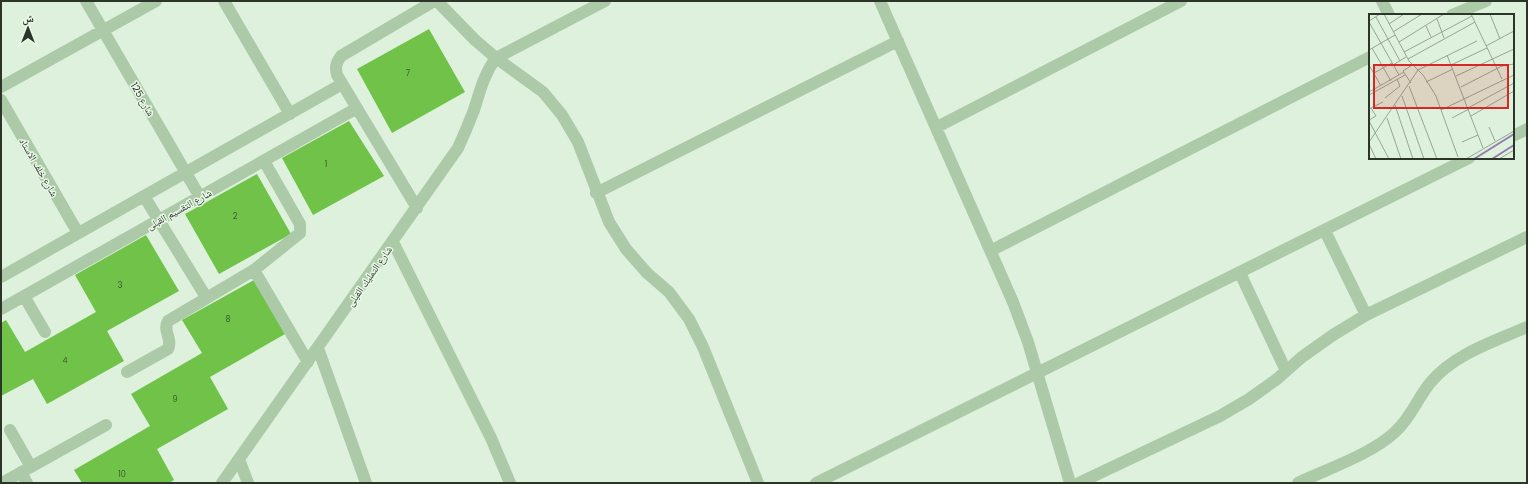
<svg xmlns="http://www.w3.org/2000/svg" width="1528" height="484" viewBox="0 0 1528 484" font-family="Poppins,'Noto Naskh Arabic',sans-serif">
<rect width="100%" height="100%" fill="#ddf1dc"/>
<!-- building -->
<path fill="#70c249" d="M429,29l36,63 -73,41 -35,-64z
M349,121l35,55 -71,39 -31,-57z
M257,174l34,60 -72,40 -34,-60z
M146,235l33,56 -72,40 17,30 -77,43 -14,-25 -32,17v-73l5,-3 19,32 71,-40 -21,-37z
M254,280l31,54 -75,43 18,32 -71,40 17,31 -5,3h-87l-8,-13 76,-44 -19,-32 71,-41 -20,-33z"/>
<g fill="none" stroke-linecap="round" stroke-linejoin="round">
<!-- minor -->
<path stroke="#acc9a8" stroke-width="12" d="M86,1l114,196
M224,1l66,113
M437,1l38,39 21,18 47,34 19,23 16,27 31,80 17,27 21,24 22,19 20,27 14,28 55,136
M880,1l133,301 15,40 42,141
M1382,1l7,14
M1452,15l34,-14
M1,87l155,-86
M1,100l77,133
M937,127l244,-126
M1513,136l14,-7
M596,193l302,-152
M144,196l62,101
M417,208l-80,-133c-2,-8 -1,-12 4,-19l93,-55
M1325,231l41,84
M393,242l98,196 19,45
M992,250l378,-193
M254,270l54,92
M1240,273l46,98
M1,277l341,-193
M24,296l21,36
M1,309l356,-201
M318,348l48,135
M127,372l41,-23c5,-10 -6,-19 0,-28l86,-51 46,-37v-9l-36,-63
M10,430l21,37
M239,459l9,24
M21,472l6,11
M2,483l104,-58
M222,483l236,-335c6,-13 11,-25 16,-38 6,-19 10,-36 22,-52l109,-57
M816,483l653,-325
M1079,483l141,-67 29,-17 28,-20 25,-22 31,-22 33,-20 161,-78
M1298,483c29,-14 74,-29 97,-51 16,-14 22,-33 35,-49 24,-29 63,-41 97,-56"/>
</g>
<g text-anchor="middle" stroke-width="3" stroke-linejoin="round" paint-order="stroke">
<!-- number labels -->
<g font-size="8" fill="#3d5930">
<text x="408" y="76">7</text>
<text x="326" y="167">1</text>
<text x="235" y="219">2</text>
<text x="120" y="288">3</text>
<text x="228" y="322">8</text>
<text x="65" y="363">4</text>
<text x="175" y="402">9</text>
<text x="122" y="477">10</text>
</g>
<!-- street labels -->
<g font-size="10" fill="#2c3628" stroke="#e9f9e8">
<text transform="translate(143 99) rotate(60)" y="4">شارع 125</text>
<text transform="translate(39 167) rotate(60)" y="4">شارع خلف الاستاد</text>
<text transform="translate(179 209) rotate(-29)" y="4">شارع التقسيم القبلى</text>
<text transform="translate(369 276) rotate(-55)" y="4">شارع التمليك القبلى</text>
</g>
</g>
<!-- overview -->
<g transform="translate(1369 14)">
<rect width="145" height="145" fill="#ddf1dc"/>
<path fill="none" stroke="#947cad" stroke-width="2" d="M105,145l40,-25M123,145l22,-14"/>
<path fill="none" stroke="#96a694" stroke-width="1" d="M15,0l25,47 14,14 13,21 22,61M102,0l31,65M121,0l10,25M7,3l24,44M68,5l7,19M0,7l11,-7M0,8l30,53M20,10l15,-10M57,12l5,11M24,18l29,-18M30,28l45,-28M117,32l28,-15M3,34l19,33M0,36l26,-15M35,38l68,-36M78,41l36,93M39,45l67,-37M0,51l12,21M24,51l13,-8M82,51l36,-17M49,56l59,-29M5,59l18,-10M87,62l58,-27M57,68l27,-13M42,69l-8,-12 9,-6M40,72l28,73M92,73l41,-21 12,-2M0,78l35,-20M0,81l36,-20M33,82l22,63M16,84l15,-12 -3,-7M26,91l18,54M99,94l46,-25M0,95l14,-7M72,96l73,-35M102,102l43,-25M18,104l14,41M83,104l17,-9M0,106l7,-4 -5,-8M0,107l20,38M120,113l6,14M0,128l49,-72M93,128l16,-7M0,130l7,15M97,145l48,-28M130,145l15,-9"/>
<path fill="#d62828" fill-opacity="0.15" stroke="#d62828" stroke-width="2" d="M5,51h134v43h-134z"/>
<rect width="145" height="145" fill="none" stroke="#2c3628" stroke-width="2"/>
</g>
<!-- border -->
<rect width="1528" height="484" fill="none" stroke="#2c3628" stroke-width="4"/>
<!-- north arrow -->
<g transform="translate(28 28)" stroke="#e9f9e8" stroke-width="3" paint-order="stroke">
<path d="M0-3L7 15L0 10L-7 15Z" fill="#2c3628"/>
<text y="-6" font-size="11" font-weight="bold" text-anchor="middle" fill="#2c3628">ش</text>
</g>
</svg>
